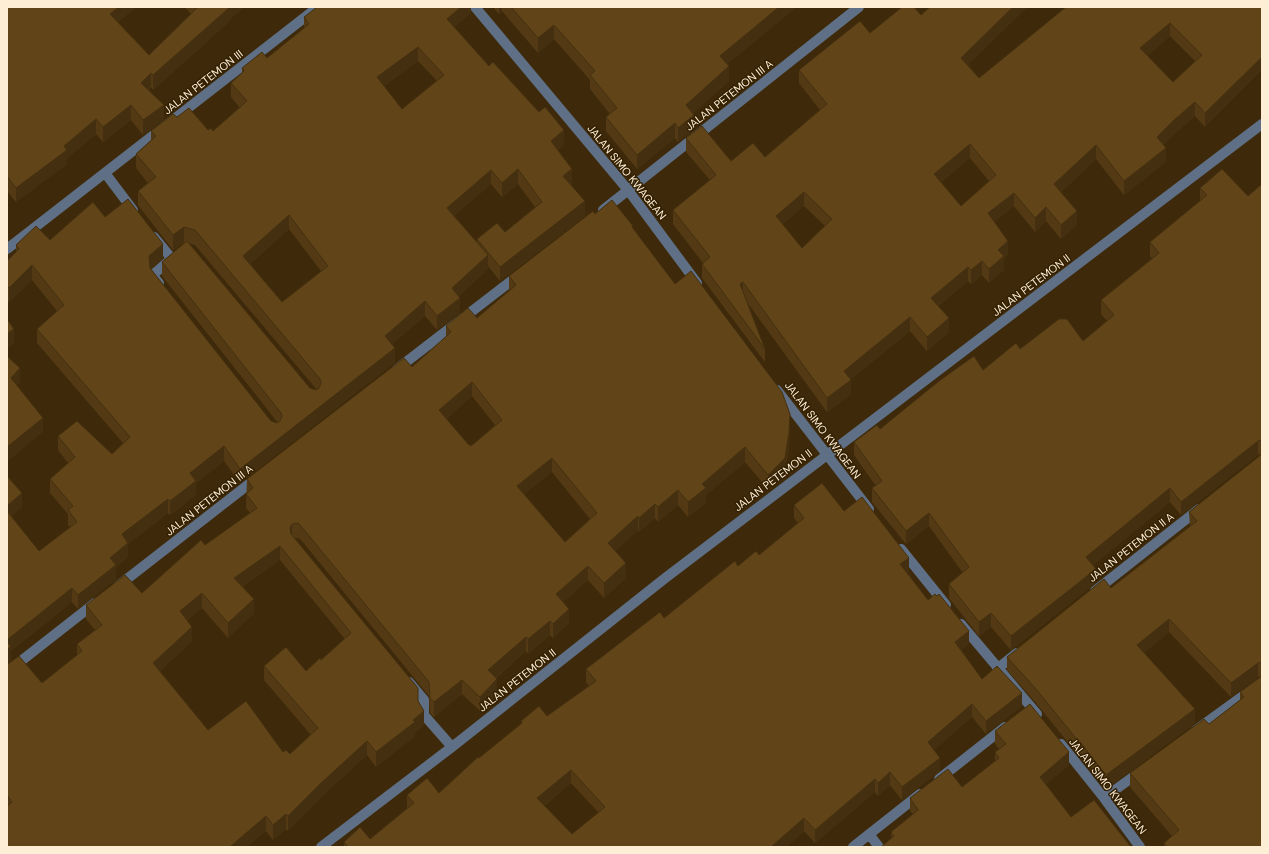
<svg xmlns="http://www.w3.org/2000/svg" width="1269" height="854" viewBox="0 0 1269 854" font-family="'DM Sans',sans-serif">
<rect width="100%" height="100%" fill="#3e2a0a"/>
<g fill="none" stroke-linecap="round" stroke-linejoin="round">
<!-- minor -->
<path stroke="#5f7086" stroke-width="10" d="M475,7l153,183 69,93
M105,173l28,37
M603,210l256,-203
M154,237l18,22
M7,249l311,-242
M159,283l-6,-7 2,-3 16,-14
M397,369l122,-94
M777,390l92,119
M901,549l45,56
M118,586l140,-109
M1095,591l104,-82
M961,624l76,90
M997,669l20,-16
M7,672l88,-69
M409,682l15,18v15l28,32
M1196,730l66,-48
M1061,744l43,54 36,49
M939,779l66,-52
M1104,798l37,-27
M869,834l10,13
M321,847l131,-100 212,-168 598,-455
M853,847l67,-53"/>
</g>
<!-- wall -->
<path fill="#533a14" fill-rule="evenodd" d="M7,7h129l-18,15 31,33 42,-41 -6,-7h59l-13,11v2l-78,70 -2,-3 -2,3 15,29 -21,16 -12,-15 -28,22 -7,-8 -29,24v6l-51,38 -9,-11z
M471,7v6l-17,14 35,39 75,78 -6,6 14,33 -1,1 14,32 -85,65 -12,-15v3l-29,27 1,16 -23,18 -12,-14 -33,28 3,18 -155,121 -16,-22 -28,22v12l-26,20 -2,-2 -40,31v13l-12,10v12l-38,30 -6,-7 -61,49v10l-3,3 34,19 35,-28v-11l18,-14 -9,-11v-14l56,-12 63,-48 45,-32 -4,-5 1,-29 165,-112 34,-30v-11l31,-8 32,-27v-15l86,-62 38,16 42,54 115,144 -1,19 -4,26 -17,16 -23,-27 -39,33v8l-18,14 -10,-12 -20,17 -3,-4 -16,14 -1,-2 -23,21 11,27 -22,20 -16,-18 -25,22 6,21 -16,15 -3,-3 -22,19 -2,-3 -30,27 1,16 -17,17 -18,-17 -28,23 -4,-4 -1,-17 -128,-156 -3,-2h-3l123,163 6,24 -9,8v3l-39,31 -9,-12 -48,44 -31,32 -2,-2 -13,11 -7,-9 -20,16h-239v-371l15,31 -11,9 28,35 31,-24 -2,-2v-11l-18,-21v-14l18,-16 -10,-13v-14l54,18 11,-11 -86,-100v-14l20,-18 -25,-31 -23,22 -2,-1v-40l9,-9v-7l34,-5 55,-23 58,41 -12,11 120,152 6,2h1l-116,-147v-14l23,-20h-1l-11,8 -35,-45v-14l10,-8 -12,-15v-14l15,-14v-9l26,-14 31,13 5,1 27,-23 -9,-11v-14l11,-10v-5l25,-10 37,-30v-11zM418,61l19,20 -35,28 -18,-23zM491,184l11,13 16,-13 17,23 -30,25 -28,7v4l-23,-27zM289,229l32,42 -39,31 -32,-38zM189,243l6,2 122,145h-1l-6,-2zM472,396l23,29 -24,21 -3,-2 -22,-25zM552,472l38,47 -25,23 -41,-48zM280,560l65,79 -24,21 -15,11 -42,-5v14l47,55 -21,19 -82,-24 -48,-59 32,-30 -5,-21 15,-12 26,30 26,-25 -11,-27z
M493,7h301v2l-67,55 2,17 -36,32 1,16 -16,13 -3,-4 -38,31 -31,-38v-14l4,-3 -20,-25v-9l-36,-41 -16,14 -36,-42 -3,3z
M930,7h97l-59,58 11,13 87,-71h196l-57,120 -10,-11 -21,18 -11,11 3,17 -42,33 -28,-36 -35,33 16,33 -16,14 -15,-18 -11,11 -21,-26 -20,16 14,32 -4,4v12l-15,13 -7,-8 -11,9 -3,-3 -30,25 11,26 -22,19 -17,-20 -60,49 1,14 -24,18 -80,-110 18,47v13l-63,-84v-14l1,-1 -30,-39v-14l37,-30 -24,-28v-14l45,23 34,-4 55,-47 -21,-27v-13l71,-37 51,-18zM1170,36l25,25 -22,21 -26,-26zM970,158l19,23 -28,25 -20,-24zM804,206l21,20 -23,22 -20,-24z
M1262,184v270l-4,1 -77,60 -11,-13 -77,63 3,18 -85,67 -20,-23 -12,9 -30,-38v-14l14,-11 -34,-47 -23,18 -34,-42v-14l4,-2 -22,-31v-13l26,-13 140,-80 63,-8 24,-20 -6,-7v-14l51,-41 -2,-3v-14l50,-41v-13l48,8z
M1262,454v222l-4,1 -27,20 -62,-65 -25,21 51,70 -89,66 -26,-34 -1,1 -43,-53 -29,-33v-13l104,-69 79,-62 -1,-14z
M794,505l50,6 65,59 -2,2 21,28 41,44 -8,6 21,29 40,27 -36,28 -14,-17 -38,33 6,21 -38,29 -12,-15 -12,11 -3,-4 -60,51 -11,-12 -18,16h-442v-5l26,-3 37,-31v-13l32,-2 40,-35 42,-34v-3l26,-5 42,-30 -3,-4v-13l78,-51 74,-52 21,-11 39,-32 -4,-5zM571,783l28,30 -27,21 -28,-28z
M1262,676v171h-98v-4l8,-7 -42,-49v-14l79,-49 31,-24v-8z
M995,731l74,34 -23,19 25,33 -180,22v-7l22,-18 -3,-3v-13l52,-11 33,-26v-9l4,-3 -4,-5z"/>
<!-- shaded-wall -->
<path fill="#443010" d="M119,7h17l-26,21v-14z
M230,7h14l-13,11v2l-78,70v-15z
M461,7h10v6l-24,20v-14z
M499,7h3v4l-3,3z
M779,7h15v2l-74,61v-14z
M1013,7h14l-66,65v-14z
M1170,23v13l-30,26v-14z
M554,25v14l-16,14v-15z
M418,47v14l-41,30v-14z
M1262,57v13l-57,57v-14z
M729,66v15l-43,39v-15z
M151,73v14l-10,10v-14z
M1195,102v14l-21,18 -17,17v-14l17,-17z
M131,105v15l-28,22v-15z
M164,105v14l-21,16v-15z
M694,115v14l-16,13v-14z
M96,119v15l-29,24v6l-51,38v-14l48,-42z
M675,123v15l-38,31v-14z
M564,130v14l-13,11v-14z
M970,144v14l-36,29v-13z
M1096,145v14l-42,39v-14z
M1166,148v14l-42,33v-14z
M518,169v15l-16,13v-14z
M572,169v14l-9,7v-14z
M491,170v14l-44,38v-14z
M804,192v14l-28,24v-14z
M1014,193v13l-26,21v-14z
M585,201v15l-85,65v-14z
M1046,207v14l-11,11v-14z
M1077,211v14l-16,14v-14z
M289,215v14l-46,41v-14z
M184,227v15l-11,8v-15z
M1008,241v13l-4,4v12l-15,13v-14l9,-19z
M163,244v14l-14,12v-14z
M488,255v14l-36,34v-15z
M982,261v14l-11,9v-14z
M32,265v15l-23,22v-14z
M968,267v14l-37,30v-13z
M743,282v14l-3,-12z
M460,298v14l-23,18v-14z
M425,301v15l-40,35v-15z
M910,317v14l-65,53 6,-4v14l-24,18v-14l17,-27z
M949,318v14l-22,19v-14z
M14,329v14l-7,6v-15z
M395,348v14l-155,121v-14z
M20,368v14l-9,11v-15z
M472,382v14l-33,29v-15z
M790,414l-1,33 -4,26 -17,16v-14z
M43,418v14l-36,30v-15z
M1258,441v14l-77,60v-13z
M224,446v15l-28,22v12l-26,20v-14l20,-28z
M745,447v15l-39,33v8l-18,14v-15l14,-18z
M552,458v14l-35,28v-14z
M1170,488v14l-84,69v-14z
M678,490v15l-20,17v-15z
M22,493v14l-15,13v-14z
M168,499v14l-40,31v13l-12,10v12l-38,30v-14l32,-37 12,-24z
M655,504v14l-16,14v-14z
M929,513v13l-23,18v-13z
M638,516v14l-30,27v-14z
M292,524v15l-2,-11z
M280,546v14l-46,32v-14z
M909,558v12l-9,7v-13z
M626,563v15l-22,20v-15z
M588,566v14l-32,28v-14z
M1096,569v14l-85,67v-14z
M72,588v14l-61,49v10l-4,3v-24z
M202,593v15l-22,17v-14z
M254,599v14l-26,25v-15z
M569,609v14l-16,15v-14z
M991,613v14l-12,9v-14z
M1169,619v13l-32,27v-14z
M550,621v14l-22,19v-15z
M192,627v14l-39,36v-14z
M969,631v13l-14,11v-13z
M526,637v14l-38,33v-14z
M1258,663v14l-27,20v-14z
M497,679v15l-17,17v-14z
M462,680v14l-28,23v-15z
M1022,693v13l-36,28v-13z
M972,704v13l-44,38v-13z
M1195,709v14l-89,66v-14z
M424,711v14l-9,8v3l-39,31v-15z
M367,741v14l-48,44 -31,32v-15l31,-31z
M1079,742h1v13l-1,1z
M1069,752v13l-29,24v-12z
M940,758v13l-38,29v-13z
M571,770v13l-34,28v-13z
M890,772v13l-12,11v-13z
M875,779v13l-60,51v-13z
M286,814v15l-13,11v-15z
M266,816v15l-20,16h-15v-1z
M804,818v13l-18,16h-15z"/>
<!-- building -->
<path fill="#614417" stroke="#443010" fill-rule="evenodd" d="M7,7h112l-9,7 39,41 48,-47 -1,-1h34l-77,68 -2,-2 -10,10 23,22 -21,15 -12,-15 -28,22 -7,-8 -32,27 3,4 -51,38 -9,-12z
M317,7h144l-14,12 42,47 4,-4 46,50 6,-5 19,23 -13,11 21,28 -9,7 22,25 -85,66 -23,-28 20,-16 8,9 37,-30 -24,-33 -16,14 -11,-13 -44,38 41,47 -36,33 8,10 -23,18 -12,-15 -40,35 10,12 -155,121 -16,-23 -34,27 6,8 -26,20 -2,-2 -46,35 6,9 -18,15 6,7 -38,30 -6,-7 -65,52v-129l32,40 38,-29 -9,-12 5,-4 -23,-27 25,-22 -17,-21 19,-15 35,33 18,-17 -93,-108 27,-24 -32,-40 -23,23 -2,-2v-25l12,-12 -3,-4 20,-19 14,14 43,-38 12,15 23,-18 35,45 -14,12 1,12 121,153 6,2 3,-2 2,-5 -1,-3 -119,-151 25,-21 123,147 6,2 3,-2 2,-5 -1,-4 -125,-149 -11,-3 -11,8 -35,-44 18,-14 -20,-23 20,-18 -5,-5 22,-17 4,3 12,-9 19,22 3,-2 2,3 34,-30 -16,-18 13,-12 -2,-3 20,-16 5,6 42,-34 -5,-7zM418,47l26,28 -42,34 -25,-32zM289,215l39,51 -46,36 -39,-46z
M511,7h268l-59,49 9,10 -43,39 8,10 -16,13 -3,-5 -38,32 -31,-38 11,-9 -27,-33 5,-4 -41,-46 -16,13z
M902,7h12l7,8 9,-8h83l-52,51 18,20 87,-71h196v50l-57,56 -10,-11 -21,18 -17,17 9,11 -42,33 -28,-36 -42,39 23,27 -16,14 -15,-18 -11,11 -21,-25 -26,20 20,28 -10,9 6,6 -15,13 -7,-8 -11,9 -3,-3 -37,31 18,20 -22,19 -17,-20 -66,54 7,9 -24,18 -84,-116 -3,2 25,65 -63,-85 8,-7 -37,-47 43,-35 -30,-37 16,-12 29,35 22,-18 12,14 62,-53 -28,-34 61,-49 10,12zM1170,23l32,32 -29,27 -33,-34zM970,144l26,31 -35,31 -27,-32zM804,192l28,27 -30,29 -26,-32z
M1222,169l26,27 14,-12v256l-4,1 -77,61 -11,-14 -84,69 10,12 -85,67 -20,-23 -12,9 -30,-38 20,-17 -40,-54 -23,18 -34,-43 10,-7 -28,-39 23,-17 3,4 59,-48 35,-25 9,14 33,-27 4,6 39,-30h8l16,22 31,-26 -13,-15 58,-47 -9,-11 57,-47 -7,-7z
M612,200l21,26 -1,1 43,57 16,-13 91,121 8,22 -1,18 -4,26 -17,17 -23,-28 -43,37 4,4 -18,14 -10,-12 -20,17 -3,-3 -16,14 -1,-2 -30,27 18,20 -22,20 -16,-17 -32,28 13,15 -16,15 -3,-3 -22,18 -2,-2 -38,33 9,9 -17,18 -18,-17 -28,22 -4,-4 -1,-16 -128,-156 -3,-3 -6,1 -2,4 1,6 127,154v13l6,10 -11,9 2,2 -39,30 -9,-11 -48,44 -31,31 -2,-2 -13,11 -7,-9 -35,30 1,1h-225v-41l5,-4 -5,-7v-132l1,1 11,-8 23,27 40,-32 -5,-7 25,-19 -16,-20 39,-30 17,18 59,-53 4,5 52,-37 -11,-14 7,-6 -6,-9 157,-121 8,9 39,-35 -5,-6 22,-18 9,10 39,-33 -7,-9 84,-65 2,3zM472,382l30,38 -31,26 -3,-2 -29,-34zM552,458l45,55 -32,29 -48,-56zM280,546l71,87 -30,27 -1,-2 -14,13 -20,-24 -22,19 54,62 -28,26 -4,-4 -3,2 -37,-51 -38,29 -55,-67 39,-36 -12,-16 22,-18 26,30 26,-24 -20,-21z
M7,319l7,10 -7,5z
M7,356l13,12 -9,10 32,40 -36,29z
M1262,454v208l-4,1 -27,20 -62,-64 -32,26 58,64 -89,66 -26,-33h-1l-43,-53 -29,-32 97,-78 7,9 86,-67 -8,-9z
M7,476l15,17 -15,13z
M822,483l22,28 18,-14 47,61 -9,6 28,36 7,-6 2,2 2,-2 30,37 -14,11 27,37 15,-13 25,27 -36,28 -14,-17 -44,38 12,16 -38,29 -12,-15 -12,11 -3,-4 -60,51 -11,-12 -33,29h-423l-4,-5 16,-15 10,12 44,-36 -7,-8 20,-17 12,15 39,-36 1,1 43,-35 -1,-2 18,-15 8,10 49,-35 -10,-12 74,-57 4,6 71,-57 3,5 18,-15 3,4 45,-37 -10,-13zM571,770l34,37 -33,27 -35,-36z
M7,642l4,4 -4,4z
M1262,676v171h-95l-3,-4 15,-13 -49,-57 74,-54 5,5 35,-27 -4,-5z
M1030,704l39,48 -29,25 31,40 23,-17 37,47h-250l13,-11 -3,-4 27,-22 -8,-12 38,-29 14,18 37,-29 -4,-6 11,-8 -11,-13z"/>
<g text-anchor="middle" stroke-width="3" stroke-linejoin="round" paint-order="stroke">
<!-- street labels -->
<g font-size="11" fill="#ffeed6" stroke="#332001">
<text transform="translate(203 82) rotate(-38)" y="4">JALAN PETEMON III</text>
<text transform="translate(729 95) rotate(-38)" y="4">JALAN PETEMON III A</text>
<text transform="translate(627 172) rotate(51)" y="4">JALAN SIMO KWAGEAN</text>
<text transform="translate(1031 285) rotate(-37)" y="4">JALAN PETEMON II</text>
<text transform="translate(823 430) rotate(53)" y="4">JALAN SIMO KWAGEAN</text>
<text transform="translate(773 480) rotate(-37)" y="4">JALAN PETEMON II</text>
<text transform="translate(209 500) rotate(-38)" y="4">JALAN PETEMON III A</text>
<text transform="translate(1131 547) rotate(-38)" y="4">JALAN PETEMON II A</text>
<text transform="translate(517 680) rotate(-38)" y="4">JALAN PETEMON II</text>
<text transform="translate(1108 786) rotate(52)" y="4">JALAN SIMO KWAGEAN</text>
</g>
</g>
<!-- border -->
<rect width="1269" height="854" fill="none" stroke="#ffeed6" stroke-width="16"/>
</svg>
